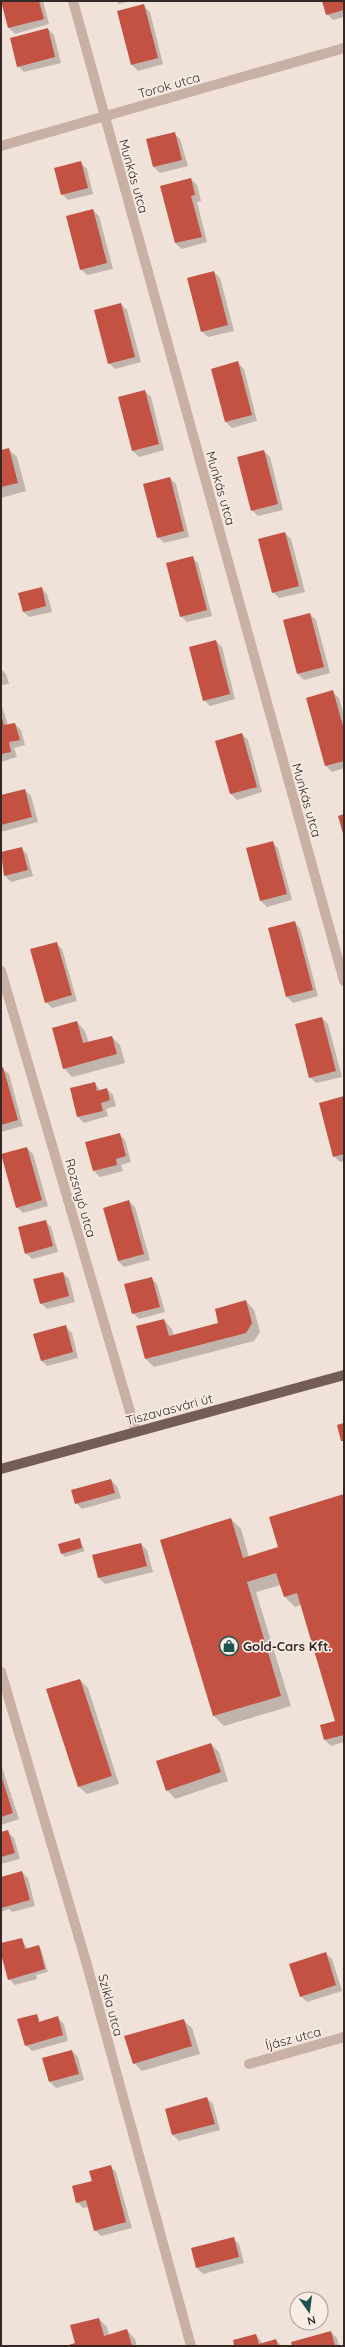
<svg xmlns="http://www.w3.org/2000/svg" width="345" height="2347" viewBox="0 0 345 2347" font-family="Quicksand,sans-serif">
<rect width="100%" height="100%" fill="#f0e2d8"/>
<!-- shadow -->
<path fill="#0003" d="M5,1h38l6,23 -34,10 -6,-6z
M116,1h15l-12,3z
M323,1h21v16l-11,3 -6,-6z
M144,6l6,6 13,52 -25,7 -6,-6 -14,-53z
M48,29l6,6 7,28 -37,9 -6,-6z
M174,133l6,6 8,27 -28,7 -6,-6z
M81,163l6,6 6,25 -25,6 -6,-6z
M191,179l6,6 4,16 -4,1 10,40 -25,7 -7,-6z
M93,210l6,6 14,53 -26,6 -6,-6z
M214,272l6,6 14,53 -26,6 -6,-6z
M121,304l6,6 14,52 -26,7 -6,-6z
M238,363l6,6 13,52 -25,7 -6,-6 -14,-53z
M145,391l6,6 13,53 -25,7 -6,-6 -14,-53z
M8,449l9,8 9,34 -25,7v-47z
M264,451l6,6 13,53 -25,6 -6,-6z
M170,478l6,6 13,53 -25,6 -6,-6z
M285,533l6,6 14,53 -26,6 -6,-6z
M192,557l6,6 14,53 -25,6 -6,-6z
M41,588l6,6 5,18 -23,5 -6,-6z
M310,614l6,6 14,53 -26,7 -6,-6z
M216,641l6,6 13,52 -25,7 -6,-6z
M1,669l5,5 3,10 -8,1z
M333,692l6,6 5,18v52l-12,4 -6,-6 -19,-67z
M1,703l7,22 7,-1 6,6 4,15 -11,3 3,9 -16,5z
M242,734l6,6 14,52 -25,8 -6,-6z
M25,790l6,6 7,26 -37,10v-36z
M272,842l6,6 14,52 -25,7 -6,-6 -14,-52z
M21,848l6,6 6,22 -22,6 -6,-6 -4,-23z
M294,922l6,6 18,68 -25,7 -6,-6 -18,-69z
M56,943l6,6 15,52 -25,7 -6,-6z
M322,1018l6,6 14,53 -26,6 -6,-6z
M77,1022l8,9 4,12 23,-6 8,8 5,18 -53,14 -8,-9z
M1,1068l8,6 14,52 -22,6z
M95,1083l6,8 6,-2 6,6 3,11 -10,3 2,7 -24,7 -6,-6z
M344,1098v63l-4,1 -6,-6z
M119,1134l6,6 6,22 -10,3 2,6 -23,6 -6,-6z
M27,1148l6,6 15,52 -25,7 -6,-6z
M129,1201l6,6 15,53 -26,7 -6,-6z
M45,1221l6,6 7,25 -26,7 -6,-6z
M63,1273l6,6 6,23 -28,7 -6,-6z
M151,1278l6,6 8,28 -26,7 -6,-6z
M246,1301l8,9 6,22 -6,9 -100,26 -8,-8 18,-39 8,9 2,7 46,-12z
M66,1327l6,6 6,25 -31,8 -6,-6z
M111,1480l6,6 4,12 -39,11 -6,-6z
M344,1496v246l-13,4 -6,-6 11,-18 -35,-117 -6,2 -10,-10 -4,-12 -25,7 35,114 -67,20 -10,-10 -53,-176 70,-21 10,10 8,28 30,-9z
M79,1539l6,12 -20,6 -3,-3z
M141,1544l6,6 6,22 -48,12 -6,-6 -5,-22z
M80,1680l8,8 31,96 -32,10 -9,-8z
M211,1744l8,8 9,29 -53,18 -8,-9z
M1,1764l18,55 -18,6z
M8,1832l6,6 6,21 -19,5v-30z
M22,1872l6,6 7,28 -23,6 -3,-3 -8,3v-34z
M21,1939l7,10 10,-3 3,3 7,23 -12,3 1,4 -22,6 -6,-6 -8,-35z
M325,1953l7,6 10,32 -35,11 -6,-6z
M36,2015l4,5 -19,6v2l37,-10 6,6 4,17 -36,10 -6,-6 -7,-25z
M183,2020l9,8 8,26 -58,17 -8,-8z
M72,2051l6,6 6,23 -28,8 -6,-6z
M207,2098l6,6 7,26 -41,11 -6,-6 -7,-25z
M110,2166l6,6 16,56 -31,8 -6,-6 -6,-23 -6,1 -6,-6 16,-21z
M233,2238l6,6 5,19 -41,11 -6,-6 -5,-20z
M99,2319l8,8 2,8 18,-5 8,9 2,7h-69l8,-2z
M331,2332l6,6 2,8h-46z
M256,2335l7,9 13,-4 6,6h-47z"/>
<!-- building -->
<path fill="#c35243" d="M1,1h38l5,18 -36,9z
M322,1h22v9l-18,5z
M144,4l14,54 -27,7 -14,-54z
M48,28l7,29 -38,10 -7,-29z
M175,132l7,28 -29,7 -7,-28z
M81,161l7,27 -27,7 -7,-27z
M191,178l4,17 -4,1 11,41 -27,6 -15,-57z
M93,209l14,54 -27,7 -14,-54z
M214,271l14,54 -27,7 -14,-54z
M121,303l14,54 -27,7 -14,-54z
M238,361l14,54 -27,7 -14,-53z
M145,390l14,54 -27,7 -14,-54z
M9,448l9,35 -17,4v-37z
M264,450l14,54 -27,7 -14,-54z
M170,477l14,54 -27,7 -14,-54z
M285,532l14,54 -27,7 -14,-54z
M193,556l14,54 -27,7 -14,-54z
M42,587l4,19 -23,6 -5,-19z
M310,613l14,54 -27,7 -14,-54z
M216,640l14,54 -27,7 -14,-54z
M333,690l11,40v31l-19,5 -19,-68z
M1,714l3,11 11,-2 5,17 -11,2 2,10 -10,2z
M242,733l15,54 -27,7 -15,-53z
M25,789l7,28 -31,8v-30z
M344,814v23l-6,-21z
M273,841l14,53 -27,7 -14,-53z
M22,847l6,23 -24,6 -3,-24z
M295,921l18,69 -27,7 -18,-69z
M57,942l15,53 -27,8 -15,-54z
M322,1017l14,54 -27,7 -14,-54z
M77,1021l6,22 29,-7 5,18 -54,15 -11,-41z
M1,1067h2l15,53 -17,5z
M95,1082l2,9 10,-3 3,12 -9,3 2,8 -26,6 -7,-29z
M344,1096v58l-11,3 -14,-54z
M120,1133l6,23 -10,3 1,6 -24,6 -8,-29z
M27,1147l15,53 -26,8 -15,-54z
M129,1200l15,54 -26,7 -15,-53z
M46,1220l7,26 -28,8 -7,-27z
M63,1272l6,24 -29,8 -7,-25z
M152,1277l8,30 -28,7 -8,-30z
M246,1300l6,23 -6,10 -101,26 -9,-33 28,-7 5,17 49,-13 -3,-14z
M66,1325l7,27 -32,9 -8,-27z
M344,1423v18h-3l-4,-16z
M111,1479l4,14 -40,11 -4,-14z
M344,1494v241l-20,5 -4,-15 15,-4 -38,-128 -13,4 -8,-24 -29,9 34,114 -68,20 -53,-176 71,-22 12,40 35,-11 -9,-30z
M80,1538l2,10 -21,6 -3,-10z
M141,1543l6,23 -49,12 -6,-23z
M80,1679l32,97 -34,11 -32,-98z
M211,1743l10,29 -55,19 -10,-30z
M1,1775l12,38 -12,4z
M8,1830l7,23 -14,4v-25z
M22,1871l8,29 -29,8v-31z
M22,1938l3,11 14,-4 6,24 -37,11 -7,-26v-11z
M326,1952l10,33 -36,12 -11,-33z
M37,2014l2,8 19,-6 5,19 -38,11 -8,-27z
M184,2019l8,27 -59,18 -9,-28z
M72,2050l7,24 -30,8 -7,-24z
M207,2097l8,27 -43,11 -7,-26z
M111,2165l15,57 -32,9 -8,-31 -10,3 -4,-17 20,-5 -3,-10z
M234,2237l5,20 -43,11 -5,-20z
M99,2318l5,18 23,-7 5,17h-66l9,-3 -5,-18z
M331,2331l4,15h-43l-1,-4z
M256,2334l3,10 17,-5 2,7h-44l-1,-6z"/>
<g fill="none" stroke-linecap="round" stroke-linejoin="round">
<!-- minor -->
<path stroke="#c8b0a5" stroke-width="10" d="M73,1l271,980
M1,146l343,-98
M1,971l135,461
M1,1672l86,293 104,381
M249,2064l95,-27"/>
<!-- major -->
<path stroke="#755d57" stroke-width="10" d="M1,1469l343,-94"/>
</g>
<!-- icons -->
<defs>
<g id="shop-ring" transform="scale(1)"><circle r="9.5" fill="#f8ece4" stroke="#1d5450" stroke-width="1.5"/><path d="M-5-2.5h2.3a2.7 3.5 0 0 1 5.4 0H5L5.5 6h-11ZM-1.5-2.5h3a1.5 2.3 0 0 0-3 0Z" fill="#1d5450"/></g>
</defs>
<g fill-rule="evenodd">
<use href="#shop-ring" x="229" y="1646"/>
</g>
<g text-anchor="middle" stroke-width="3.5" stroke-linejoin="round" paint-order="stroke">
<!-- street labels -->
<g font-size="13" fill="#342826" stroke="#f8ece4">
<text transform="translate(169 85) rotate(-16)" y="5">Torok utca</text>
<text transform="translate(134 176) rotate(74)" y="5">Munkás utca</text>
<text transform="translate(221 488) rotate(74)" y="5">Munkás utca</text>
<text transform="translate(307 800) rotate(74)" y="5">Munkás utca</text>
<text transform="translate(81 1198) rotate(74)" y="5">Rozsnyó utca</text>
<text transform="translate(169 1409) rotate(-15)" y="5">Tiszavasvári út</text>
<text transform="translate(111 2005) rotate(75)" y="5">Szikla utca</text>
<text transform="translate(293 2038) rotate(-15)" y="5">Íjász utca</text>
</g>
<!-- poi labels -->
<g font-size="13" font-weight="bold" fill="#342826" stroke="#f8ece4" text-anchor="start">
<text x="243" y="1651">Gold-Cars Kft.</text>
</g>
</g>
<!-- border -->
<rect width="345" height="2347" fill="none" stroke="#342826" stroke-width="4"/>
<!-- north arrow -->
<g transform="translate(309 2311) rotate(166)"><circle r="19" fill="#f8ece4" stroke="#aa9e98"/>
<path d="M0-3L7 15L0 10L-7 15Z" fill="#1d5450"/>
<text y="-6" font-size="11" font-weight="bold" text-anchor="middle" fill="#342826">N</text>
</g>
</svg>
